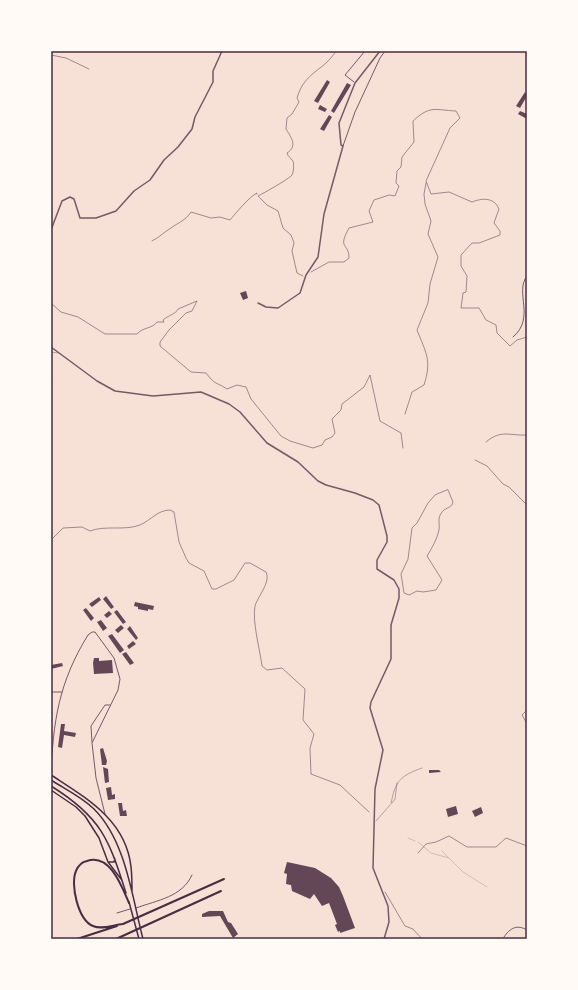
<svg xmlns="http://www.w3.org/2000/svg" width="578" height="990" viewBox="0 0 578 990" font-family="Raleway,sans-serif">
<rect width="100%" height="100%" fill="#f7e1d7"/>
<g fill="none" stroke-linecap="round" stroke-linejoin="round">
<!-- stream -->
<path stroke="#dcb8b0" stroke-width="1" d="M408,838l7,3
M418,842l13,11 18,5
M442,851l21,21 24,15"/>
</g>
<!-- building -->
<path fill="#644757" d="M327,80l3,2 -12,21 -4,-2z
M347,83l4,2 -17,28 -3,-2z
M525,92l2,4 -7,12 -4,-2z
M320,105l7,4 -2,3 -7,-3z
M520,111l7,3v5l-9,-5z
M329,115l3,2 -8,14 -4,-2z
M246,291l2,7 -5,2 -3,-7z
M106,596l8,11 -3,2 -8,-10z
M99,597l2,3 -9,7 -3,-3z
M135,602l19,4 -1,4 -5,-1v2l-10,-2v-2l-4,-1z
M86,608l8,10 -3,3 -8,-11z
M117,610l9,12 -3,2 -9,-12z
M109,611l3,3 -5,4 -3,-3z
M101,620l6,8 -4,3 -6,-9z
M121,625l3,3 -6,5 -3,-3z
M130,626l8,12 -2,2 -9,-11z
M112,634l12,16 -4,3 -12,-17z
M133,641l3,3 -7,5 -2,-3z
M126,652l8,11 -4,2 -8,-11z
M94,658h5v3l13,-1 1,13 -19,1 -1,-11z
M62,663l1,3 -12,3v-4z
M61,724h4l-1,7 12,2 -1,4 -11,-2 -2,13 -4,-1z
M103,748l4,13 -1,4h-4l-2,-16z
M103,767l5,2 1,13 -4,1z
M429,770h10l2,2 -12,1z
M111,787l1,8 3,-1v5l-7,1 -2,-12z
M118,803h4l1,8 3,-1 1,6h-7z
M456,806l2,8 -10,3 -2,-8z
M481,807l2,6 -8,4 -3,-6z
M287,862l28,6 16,10 8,9 4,9 12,32 -15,5v-2l-2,1 -3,-7 2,-1 -8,-21 -7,3 -8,-12 -4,5 -18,-8 -1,-6 -5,-1 1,-10 -3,-1z
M209,911h14l5,11 3,1 7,11 -5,4 -13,-22 -18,1v-3z"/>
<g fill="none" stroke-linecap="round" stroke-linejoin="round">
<!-- path -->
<path stroke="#4a2c40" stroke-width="0.5" d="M51,55l15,3 23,11
M152,241c8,-4 12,-9 19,-13 8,-6 14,-7 20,-16l20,6 9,-1 10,3c5,-6 20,-24 27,-27v1
M311,272l18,-10h15l5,-4c0,-16 -12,-8 0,-30l24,-6 -4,-11 5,-11 15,-5 6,1 4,-10 -3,-3 1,-12 4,-4 1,-10 12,-15 -1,-21c17,-16 22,-11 43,-10l4,7 -10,10 -24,53 5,13 18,-2 23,10c10,-4 22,-5 27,7l-5,14 6,8v4l-21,8h-7l-11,12v11l6,10 -1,16 -3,1 -2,15h18l7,12 10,5 1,8 13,13 7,-6 10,-3
M303,276l-6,-3 -5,-22 2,-8 -3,-8 -8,-7 -5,-17 -11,-6 -9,-9c6,-3 29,-16 33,-20 3,-2 3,-12 2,-15 -2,-3 -5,-4 -6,-8 11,-7 4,-16 -1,-24l1,-11 5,-4 7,-12 -2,-4c8,-27 26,-26 39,-47
M51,303l10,9 17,5 27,17h32c6,-7 15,-5 20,-12h7l-1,-2c4,-4 13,-6 15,-11l19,-8 -5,10 -6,2 -17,17 -9,12v4l31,26 15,1c10,13 9,8 21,16l10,-4 9,2 5,12 30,37 9,5 23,7 9,-3 3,-5 7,-3 3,-4 -3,-14 9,-9 1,-6 22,-17 6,-12 10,46 21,12 2,15
M405,414l7,-22 12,-7c8,-25 2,-32 -7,-55l11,-27 2,-19 8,-27 -10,-23 3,-13 -6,-17 -1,-10 2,-11
M486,442c15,-13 24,-6 41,-7
M475,460l12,6 16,18 6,3 18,18
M448,490l5,12c-1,6 -7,5 -11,10 -5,6 -2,12 -3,18 -2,9 -7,18 -12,26l15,24 -6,10 -13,2 -6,-1 -8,4 -5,-2 -3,-19 7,-15 4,-31 5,-5 11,-20 7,-8z
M51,540l12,-12 19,-1 8,4c15,-6 34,0 50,-6 11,-5 18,-15 30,-15l4,2 5,30 7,16 3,5 15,8 8,18h4l18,-9 11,-17h5l16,9c5,10 -8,24 -11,34 -3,15 5,44 7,60l5,4 15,-2 23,21 -2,31 11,14 -4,14 1,26 29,11 29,27
M527,710l-5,5 5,9
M418,853l8,-9 10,-2 13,-6 18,11h29l10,-9 21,8
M385,892l20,34 8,3 9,10"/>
<!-- service -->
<path stroke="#755966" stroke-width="0.5" d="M51,352l7,1
M51,378l1,3 -1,2
M392,803l3,-4 2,-16
M391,804c4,-23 9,-28 31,-36
M376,821l14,-16"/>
<!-- minor -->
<path stroke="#755966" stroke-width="1" d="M354,82l-9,-7 20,-24
M343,146l12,-34 25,-54 5,-7
M513,337c23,-19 1,-45 14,-61
M51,692h11
M92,742l-1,-16 14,-21h5
M51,775c2,-54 8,-93 37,-140l4,-3h3l19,26 6,21 -2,11 -26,53 4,35 9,36
M136,908c22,-8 46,-11 56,-33
M117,913l13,-4
M504,937c6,-9 13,-13 23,-7"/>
<!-- tertiary -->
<path stroke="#755966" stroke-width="1.5" d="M51,230l11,-29 8,-4 4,2 6,19h16l20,-7 18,-20 16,-11 14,-20 14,-13 14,-18 3,-12 18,-35v-11l9,-20
M258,303l8,4 12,1 22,-15 6,-18 12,-18 6,-43 19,-68 -2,-1 -2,-22 16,-40 25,-32
M51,347l46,34 18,10 38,5 48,-4 28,12 11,8 27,31 31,19 20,19 8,4 29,8 18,7 6,5 8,31v6l-10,18v9l17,11 5,9v9l-8,27v34l-20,43 -1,6 13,42 -8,39 -2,79 15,38 1,16 -5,17"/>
<!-- secondary -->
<path stroke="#4a2c40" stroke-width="1.5" d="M51,775c35,23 75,45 80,92 1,8 1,16 1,24
M51,780c14,9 31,17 43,29 32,32 38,88 49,130
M51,786c50,31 58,53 75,107
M51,790l25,17 9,9 14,22 9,24 13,17
M109,862h5l1,-3
M129,902l10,37"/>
<!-- trunk -->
<path stroke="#4a2c40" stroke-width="2" d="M123,924c-10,1 -21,6 -30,2 -15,-6 -23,-42 -17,-55 2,-5 6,-9 11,-10 23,-8 35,26 42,42
M123,924l101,-45
M77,939l40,-13
M116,939l105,-48"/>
</g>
<!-- border -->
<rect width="578" height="990" fill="none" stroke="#fffaf5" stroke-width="104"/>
<rect x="52" y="52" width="474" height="886" fill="none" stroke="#4a2c40" stroke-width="1.5"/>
</svg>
